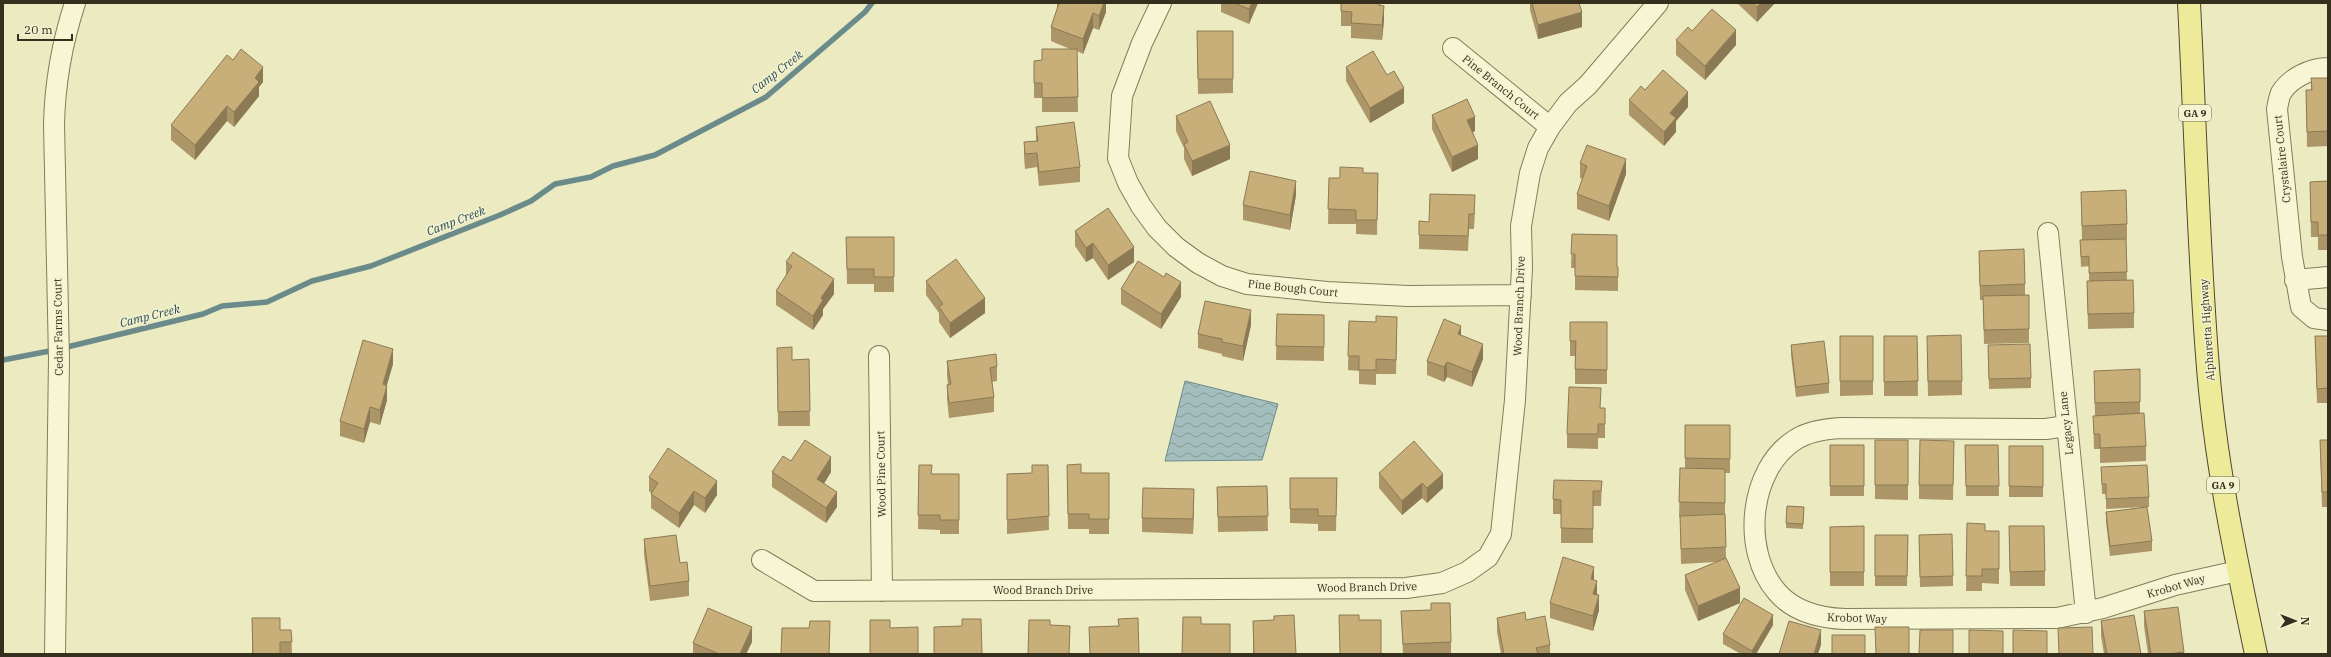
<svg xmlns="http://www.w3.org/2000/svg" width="2331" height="657" viewBox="0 0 2331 657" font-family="'IBM Plex Serif',serif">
<defs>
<pattern id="water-waves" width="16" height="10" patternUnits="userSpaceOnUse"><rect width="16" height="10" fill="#a4bebd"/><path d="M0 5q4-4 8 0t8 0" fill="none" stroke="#869b99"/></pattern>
</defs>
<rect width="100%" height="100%" fill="#ebeac1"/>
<!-- water -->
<path fill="url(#water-waves)" stroke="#6b8b8b" d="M1185,381l93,23 -16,56 -97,1z"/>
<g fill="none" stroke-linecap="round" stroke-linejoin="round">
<!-- stream -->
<path stroke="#6b8b8b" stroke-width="5.5" d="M63,348l140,-34 19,-8 45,-4 45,-21 59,-15 129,-51 31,-14 24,-17 36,-7 22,-11 42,-11 111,-58 99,-85 7,-9
M3,360l52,-10"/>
<!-- street casing -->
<g stroke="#847c5a" stroke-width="22">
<path id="street" d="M1161,3l-19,40 -20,53 -4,62 10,25 13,23 16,22 19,19 22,16 24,13 25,8 80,8 81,4 113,-1
M1453,48l97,79
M2328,68c-17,0 -38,10 -47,25 -2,4 -3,11 -4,16l15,148 9,50 13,11 14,2
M2048,233l38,380
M2295,280l33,-3
M879,356l3,235
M2066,426l-20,3 -205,-1c-15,1 -33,3 -46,12 -46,29 -54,111 -18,152 17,20 42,26 68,27l212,-1 46,-10 72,-23 63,-14
M762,560l52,31 592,-3 36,-5 25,-11 21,-15 13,-23 14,-134 7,-132 -1,-42 9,-53 8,-25 12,-21 18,-24 20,-18 70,-82
M55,654l4,-295 -5,-235c1,-42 8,-81 21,-121"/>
</g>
<!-- primary casing -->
<g stroke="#52482e" stroke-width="24">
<path id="primary" d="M2189,3c6,117 9,235 18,352 7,101 28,200 49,299"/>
</g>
<!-- street -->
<use href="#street" stroke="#f7f6d4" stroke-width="20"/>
<!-- primary -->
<use href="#primary" stroke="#edea9a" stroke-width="22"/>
</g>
<!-- wall -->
<path fill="#ac9668" d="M1057,3h49v9l-7,18 -6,-2 -10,26 -6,-3 1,61h-36v-14h-8v-37l8,-1 28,-11 -19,-8v-14l6,-17z
M1221,3h37l-9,21 -28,-12z
M1341,3h39v2l4,15 -2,20 -31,-2v-12h-10z
M1530,3h49l3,24 -44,12 -8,-29z
M1737,3h38l-18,19z
M1197,31h36v62l-35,1z
M1692,31l44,14 -31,35 -29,-25v-15z
M1346,67l41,8 17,28 -34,20 -24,-42z
M2311,78h17v68l-21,1 -1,-57h5z
M263,82l-4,5v9l-25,31 -7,-6 -32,39 -24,-20v-15z
M1645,90l43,17 -12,14v11l-12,14 -35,-31v-15z
M1432,115l43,16 -2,1 5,27 -26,13 -20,-43z
M1176,116l54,43 -38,17 -8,-17v-11l-8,-17z
M1036,127l44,40v15l-41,4 -2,-19 -12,2 -1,-12v-15l12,-1z
M1580,163l46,11 -17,47 -32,-12v-15l5,-15 -2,-1z
M1363,173h15l-1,62 -21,-1v-10h-28l1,-46h11z
M2328,181v69h-10v-13h-7l-1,-55z
M2081,192l46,32v15h-1l1,41 7,33v15l-46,1 -1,-48h2v-15l-8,1 -1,-27h2z
M1296,195l-6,35 -47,-10v-15z
M1475,210l-1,19h-5l-1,22 -49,-2v-28l10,1z
M1075,231l59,31 -26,18 -15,-22 -7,4 -11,-16z
M1572,234l45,33h1v24l-43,-1v-22h-4z
M846,237h48v55h-20v-8h-27z
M1979,251l46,33v11h4v48l-45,1 -1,-44h-3z
M786,262l48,32 -11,15v6l-10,15 -37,-25v-14l10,-15z
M926,281l59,32 -35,25 -11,-16v-9l-13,-18z
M1121,289l60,8 -20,32 -40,-25z
M1277,314l47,1v46l-48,-1z
M1349,321l48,10 -1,43h-20v11l-17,-1v-13l-11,-1z
M1570,322h37v62h-32v-28h-5z
M1251,325l-8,36 -21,-5v-2l-24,-6v-14z
M1461,335l22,24 -11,28 -25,-10 -3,5 -17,-7v-14z
M1840,336h33v59l-33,1z
M1884,336h33l1,60h-34z
M2315,336h13v67h-11z
M1791,345l38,38v10l-33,4 -5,-42z
M1988,345l43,33v10l-42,1z
M777,348l15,12 17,-1 1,67h-32z
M1927,351l35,30v14l-34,1z
M947,361l50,5v15l-5,1 2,15v15l-45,6 -2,-19v-14l1,-1 -1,-8z
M393,364l-7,21 1,15 -7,25 -10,-3 -6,21 -24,-7v-15z
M2094,371l46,31v11l6,33v15l-46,2v-14h-6l-1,-33h2z
M1600,408h5v30h-7v11l-31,-1v-14z
M1685,425h45v48h-5v42l1,43 14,45 -42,18 -13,-31v-15l31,-13 -35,2 -1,-47h-1l1,-49 5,1z
M1875,440h33v60l-33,-1z
M2320,440h8v67h-6z
M1954,441l-1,59 -34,-1v-14z
M1830,445h34v51h-34z
M1965,445h33l1,51h-33z
M2009,446h34v51h-34z
M791,461l40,11 -7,12 13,23 -11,16 -54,-36v-15z
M919,465l13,9h27v60h-19v-4l-22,-1z
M1048,465l1,65 -42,4v-60l25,-1z
M1067,465l14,8h28v61h-20v-5h-21z
M2101,467l48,30v10h-2l5,34v10l-42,5 -4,-34v-10l39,-5 -39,2v-15h-4z
M1379,473l64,1v14l-16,15 -5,-5 -20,17 -23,-27z
M649,477l68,18 -12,18 -11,-8 -15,23 -28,-20v-15l-2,-2z
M1290,478h47l-1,53h-18v-7l-28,-1z
M1602,481l-1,25h-8v37h-32v-29h-8v-15z
M1267,486l1,45 -50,1 -1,-45z
M1194,504l-1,30 -51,-2v-14z
M1787,506l17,1 -1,22 -17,-1z
M1967,523l18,8h14v53l-17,-1v8h-16z
M1864,526v60h-34v-59z
M2009,526l36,45v15h-35z
M1875,535h33l-1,51h-32z
M1919,535l34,41v10l-33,1z
M644,539l36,24 9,18v15l-39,5 -6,-47z
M1594,580l5,30 -6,21 -43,-13v-15z
M1401,611l50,31v12h-48z
M2144,611l40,41v2h-36l-4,-28z
M252,618l28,12h11l1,24h-40z
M1497,618l29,2 24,25v9h-49l-4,-22z
M1253,621l43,33h-43z
M2101,621l40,33h-37l-3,-18z
M1773,625l-17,29h-15l-18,-10v-10z
M752,642l-6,12h-53v-11z"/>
<!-- shaded-wall -->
<path fill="#8c7a55" d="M1104,3h2v9l-7,18v-14z
M1252,3h6l-9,21v-15z
M1761,3h14l-18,19v-15z
M1384,6v14l-2,20v-15z
M1582,12v15l-44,12v-14z
M1093,13v15l-10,26v-15z
M1736,30v15l-31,35v-14z
M263,67v15l-4,5v9l-25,31v-15l21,-34z
M1404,88v15l-34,20v-15z
M1688,92v15l-12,14v11l-12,14v-14l6,-19z
M227,106v15l-32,39v-15z
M1475,117v14l-8,4v-15z
M1230,145v14l-38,17v-15z
M1478,145v14l-26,13v-15z
M1626,159v15l-17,47v-15z
M1296,181v14l-6,35v-15z
M1093,243v15l-7,4v-14z
M1134,247v15l-26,18v-15z
M834,279v15l-11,15v6l-10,15v-14l8,-18z
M1181,282v15l-20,32v-15z
M985,298v15l-35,25v-15z
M1251,310v15l-8,36v-15z
M1461,326v15l-3,-7z
M1483,344v15l-11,28v-15z
M393,349v15l-10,35v-15z
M1447,362v15l-3,5v-15z
M387,386v14l-7,25v-15z
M370,407v15l-6,21v-14z
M831,457v15l-14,22v-15z
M1443,474v14l-16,15v-15z
M717,481v14l-12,18v-15z
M1422,483v15l-20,17v-14z
M1194,489v15l-1,30v-15z
M694,491v14l-15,23v-15z
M837,492v15l-11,16v-15z
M1594,567v14l-3,-2z
M1597,581v14l-4,-1z
M1740,588v15l-42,18v-15z
M1599,595v15l-6,21v-15z
M1773,615v10l-17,29h-4v-3z
M752,627v15l-6,12h-6z
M1821,630v15l-3,9h-4z"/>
<!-- building -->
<path fill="#c8af79" stroke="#8c7a55" d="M1058,3h46l-5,13 -6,-3 -10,26 -32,-12 8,-24z
M1234,3h18l-3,6z
M1341,3h38v2l5,1 -2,19 -31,-2 1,-11 -11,-1z
M1532,3h47l3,9 -44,13z
M1753,3h8l-4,4z
M1712,9l24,21 -31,36 -29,-26 12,-13 4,4z
M1197,31h36v48h-35z
M241,49l22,18 -8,11 4,4 -25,30 -7,-6 -32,39 -24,-20 56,-70 6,5z
M1042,49h35l1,48 -36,1v-15h-8v-22l8,-1z
M1373,51l14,24 7,-4 10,17 -34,20 -24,-41z
M1663,70l25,22 -18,21 6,5 -12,14 -35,-32 12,-14 4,4z
M2311,78h17v53l-21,1 -1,-42h6z
M1467,99l8,18 -8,3 11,25 -26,12 -20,-42z
M1210,101l20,44 -38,16 -8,-17 4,-2 -12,-26z
M1074,122l6,45 -41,5 -2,-19 -12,1 -1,-12 14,-1 -2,-14z
M1587,145l39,14 -17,47 -32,-12 10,-28 -7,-3z
M1340,167l23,1v5h15l-1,47h-21v-10l-28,-1 1,-31h11z
M1250,171l46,10 -6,34 -47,-10z
M2328,181v54h-10v-13h-7l-1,-40z
M2126,190l1,34 -45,2 -1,-34z
M1430,194l45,1 -1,19h-5l-1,22 -49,-1v-14l10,1z
M1108,208l26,39 -26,18 -15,-22 -7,5 -11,-17z
M1572,234l45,1v32h1v10l-43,-1v-22h-4z
M846,237h48v40h-20v-8h-27z
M2126,239l1,33 -38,1v-17l-8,1 -1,-17z
M2024,249l1,35 -45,2 -1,-35z
M793,252l41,27 -13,19 2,2 -10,16 -37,-25 16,-25 -6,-4z
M956,259l29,39 -35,25 -11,-16 4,-3 -17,-23z
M1138,261l26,16 2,-4 15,9 -20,32 -40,-25z
M2133,280l1,33 -46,1 -1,-33z
M2029,295v34l-45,1 -1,-34z
M1205,301l46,9 -8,36 -21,-4v-3l-24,-5z
M1277,314l47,1v32l-48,-1z
M1376,316l21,1 -1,43 -20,-1v11h-17v-14h-11l1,-35 27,1z
M1444,319l17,7 -3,8 25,10 -11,28 -25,-10 -3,5 -17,-6z
M1570,322h37v48l-32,-1 1,-28h-6z
M1961,335l1,46h-34l-1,-45z
M1840,336h33v45h-33z
M1884,336h33l1,45 -34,1z
M2315,336h13v52l-11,1z
M363,340l30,9 -10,35 4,2 -7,24 -10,-3 -6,22 -24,-8z
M1824,341l5,42 -33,4 -5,-42z
M2030,344l1,34 -42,1 -1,-34z
M792,347v13l17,-1 1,52 -32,1 -1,-64z
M996,354l1,12 -7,2 4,29 -45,6 -2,-18 4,-1 -4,-23z
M2140,369v33l-45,1 -1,-32z
M1569,387l32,1 -1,20h5v16h-7v10h-31z
M2144,413l2,33 -46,2v-14h-6l-1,-18z
M1685,425h45v34l-45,-1z
M805,440l26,17 -14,22 20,13 -11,16 -54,-36 11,-16 8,5z
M1875,440h33v45h-33z
M1920,440l34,1 -1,44h-34z
M2320,440h8v52h-6z
M1414,441l29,33 -16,14 -5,-5 -20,18 -23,-28z
M1830,445h34v41h-34z
M1965,445h33l1,41h-33z
M2009,446h34v41l-34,-1z
M668,448l49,33 -12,17 -11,-7 -15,22 -28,-19 7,-11 -9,-6z
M1081,464v9h28v46h-20v-5h-21l-1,-49z
M919,465h13l-1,9h28v46h-19v-5h-22z
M1032,465h16l1,51 -42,4v-46l25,-1z
M2147,465l2,32 -43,2v-15h-4l-1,-17z
M1680,468l45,1v34l-46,-1z
M1290,478h47l-1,38h-18v-7h-28z
M1554,480l48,1 -1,10h-8v38l-32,-1v-28l-8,-1z
M1267,486l1,30 -50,1 -1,-30z
M1143,488l51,1 -1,30 -51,-1z
M1787,506l17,1 -1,17 -17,-1z
M2147,507l5,34 -42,5 -4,-34z
M1725,514l1,33 -45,2 -1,-33z
M1967,523l18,1v7h14v38h-17v7h-16z
M1864,526v46h-34v-45z
M2009,526h35l1,45 -35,1z
M1952,534l1,42 -33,1 -1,-42z
M676,535l4,28 7,-1 2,19 -39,5 -6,-47z
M1875,535h33l-1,41h-32z
M1563,557l31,10 -3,12 6,2 -4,13 6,1 -6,21 -43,-13z
M1726,558l14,30 -42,18 -13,-31z
M1744,598l29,17 -21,36 -29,-17z
M1431,603h19l1,39 -48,2 -2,-33 30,-1z
M2178,607l6,45 -16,2h-17l-7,-43z
M708,608l44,19 -12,27h-24l1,-1 -24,-10z
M1525,612l1,8 19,-4 5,29 -14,3 2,6h-34l-7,-36z
M1294,615l2,39h-42l-1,-33 21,-1v-4z
M1339,615h20v5h22v34h-41z
M2134,615l7,39h-34l-6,-33z
M1183,617h18v7h29v30h-48z
M252,618h28v12h11l1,12h-12v12h-27z
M1138,618l1,36h-49l-1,-27 30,-1 -1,-7z
M962,619h19l1,35h-48v-27l28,-1z
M870,620h20v8l28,-1v27h-48z
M1029,620h21v5l20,1 -1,28h-41z
M810,621h20l-1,33h-48l1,-26h27z
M1789,621l32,9 -7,24h-35z
M1875,627h34v27h-33z
M2092,627l1,27h-34l-1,-26z
M1920,630h33v24h-34z
M1969,630l34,1v23h-34z
M2013,630l34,1v23h-34z
M1832,635h33v19h-33z"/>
<g text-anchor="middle" stroke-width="3" stroke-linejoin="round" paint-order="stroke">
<!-- shield labels -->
<g fill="#f3f3d1" stroke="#6e6a53" stroke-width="1">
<rect x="2179" y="105" width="32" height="16" rx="3"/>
<rect x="2207" y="477" width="32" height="16" rx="3"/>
</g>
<g font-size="10" font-weight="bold" fill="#352f1d">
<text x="2195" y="117">GA 9</text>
<text x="2223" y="489">GA 9</text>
</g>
<!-- street labels -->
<g font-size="11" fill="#352f1d" stroke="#f3f3d1">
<text transform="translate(1501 87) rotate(39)" y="4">Pine Branch Court</text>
<text transform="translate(2282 159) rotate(-96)" y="4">Crystalaire Court</text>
<text transform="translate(1293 288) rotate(6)" y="4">Pine Bough Court</text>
<text transform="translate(1519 306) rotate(-88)" y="4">Wood Branch Drive</text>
<text transform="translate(58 327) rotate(-91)" y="4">Cedar Farms Court</text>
<text transform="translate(2207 330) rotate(-94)" y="4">Alpharetta Highway</text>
<text transform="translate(2066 423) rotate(-96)" y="4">Legacy Lane</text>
<text transform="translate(881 474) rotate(-91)" y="4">Wood Pine Court</text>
<text transform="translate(2176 586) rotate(-16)" y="4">Krobot Way</text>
<text transform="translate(1367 587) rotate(-1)" y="4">Wood Branch Drive</text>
<text x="1043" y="594">Wood Branch Drive</text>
<text transform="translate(1857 618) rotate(2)" y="4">Krobot Way</text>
</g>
<!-- water labels -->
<g font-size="12" font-style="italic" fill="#2d4c54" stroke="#f3f3d1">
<text transform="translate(777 72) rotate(-38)" y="4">Camp Creek</text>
<text transform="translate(456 221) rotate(-21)" y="4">Camp Creek</text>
<text transform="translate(150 316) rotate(-14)" y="4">Camp Creek</text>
</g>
</g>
<!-- border -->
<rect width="2331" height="657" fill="none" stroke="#352f1d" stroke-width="8"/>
<!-- north arrow -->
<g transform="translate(2295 621) rotate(90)" stroke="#f3f3d1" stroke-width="3" paint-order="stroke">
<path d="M0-3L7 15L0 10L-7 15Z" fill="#352f1d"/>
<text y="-6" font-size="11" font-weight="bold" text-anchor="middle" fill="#352f1d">N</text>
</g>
<!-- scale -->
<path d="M18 34v6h54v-6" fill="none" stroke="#352f1d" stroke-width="2"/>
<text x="24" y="34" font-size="12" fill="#352f1d" stroke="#f3f3d1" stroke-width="3" paint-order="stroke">20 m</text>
</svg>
